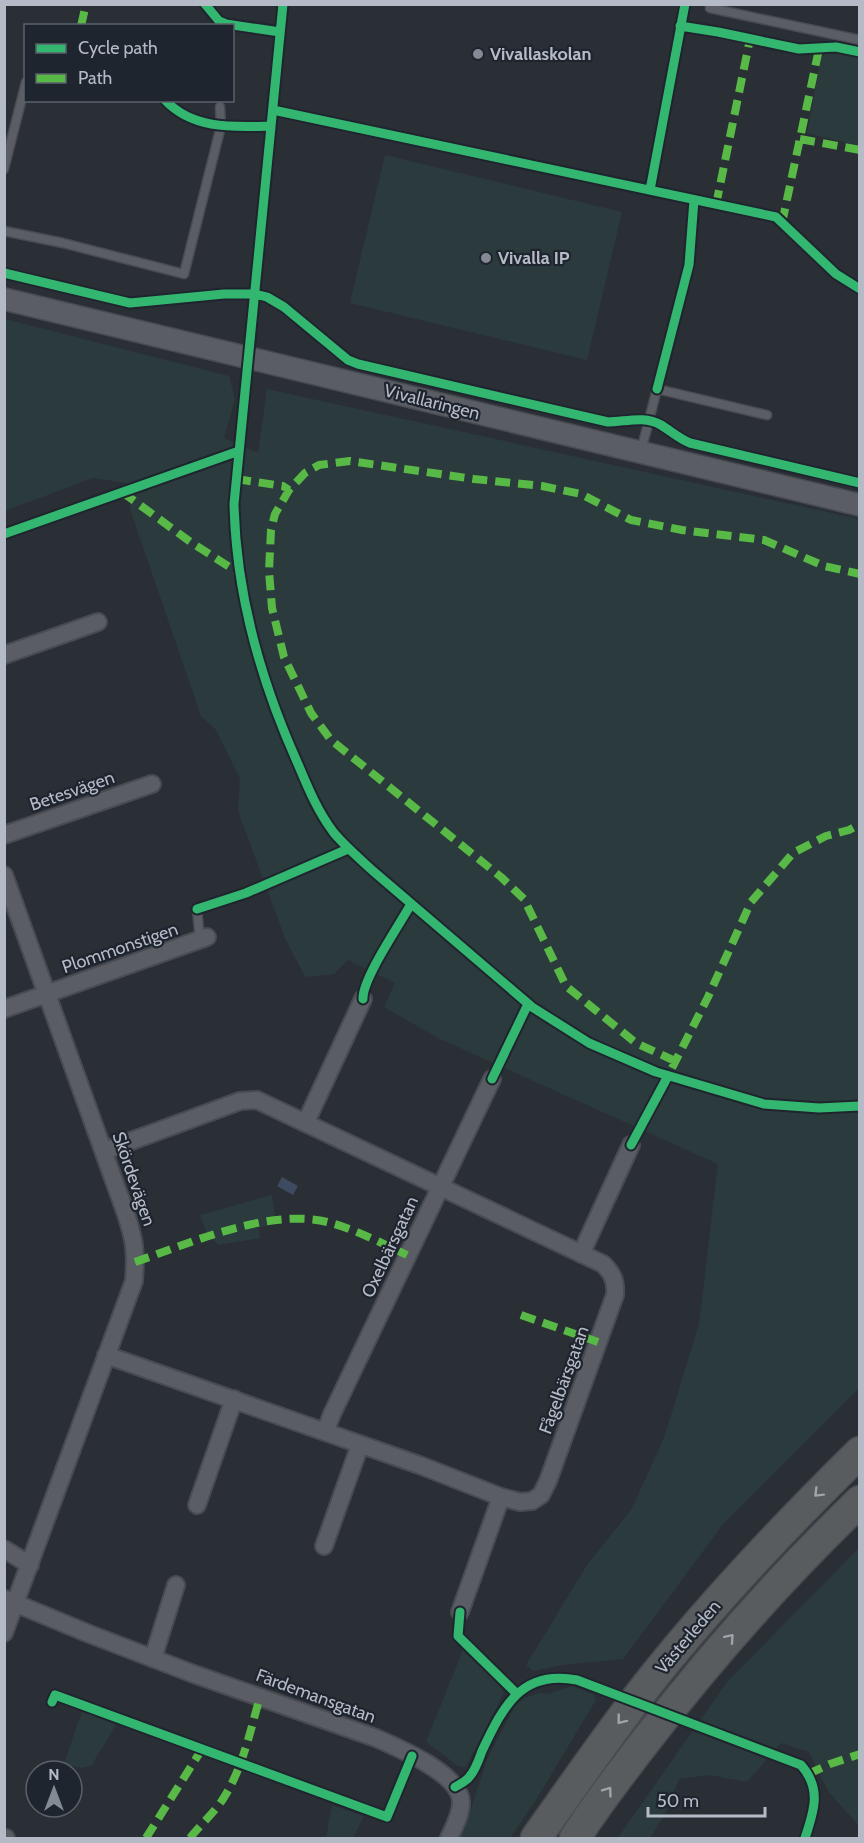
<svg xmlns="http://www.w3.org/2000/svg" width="864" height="1843" viewBox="0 0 864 1843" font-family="Cabin,sans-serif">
<rect width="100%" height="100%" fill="#2a2f36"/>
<!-- green -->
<path fill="#2b3a3c" d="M829,50l30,6v90l-52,-13 14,-75z
M385,155l237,57 -35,148 -237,-57z
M5,319l224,57 6,23 -11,39 34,15 9,-64 592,130v869l-135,135 -101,136 -61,6 -29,6 -7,-6 61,-100 44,-55 33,-72 35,-114 19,-160 -278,-125 -56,-32 11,-24 -47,-23 -14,14 -29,3 -20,-39 -47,-127 2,-32 -24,-49 -15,-14 -70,-204 -5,-29 -33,-5 -88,33z
M272,1195l4,29 -18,4 2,10 -41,7 -11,-9 -8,-21z
M859,1548v278l-31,-35 -19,-39 -28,-9 -34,39 -37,-7 -31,4 -15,37 -14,22h-28l-3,-2 108,-154z
M463,1650l34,28 7,15 -38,74 -8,-1 -32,-24z
M572,1686l21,8 3,6 -60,100 -26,38h-55l15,-26 17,-53 29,-55 9,-6 15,-5 8,1z
M82,1711l34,14 -25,41 -10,2 -17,-4z
M332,1805l32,11 -11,22h-27z"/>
<!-- water -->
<path fill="#3e4a5f" d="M282,1177l16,9 -5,9 -16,-9z"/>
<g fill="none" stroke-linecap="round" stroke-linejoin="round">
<!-- service casing -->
<g stroke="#484b51" stroke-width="11">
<path id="service" d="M711,4l-1,4 150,32
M4,169l22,-87
M4,231l59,12 121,31 37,-148 -1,-19
M641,451l16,-62 110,26
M197,909l3,31"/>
</g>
<!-- minor casing -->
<g stroke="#484b51" stroke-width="20">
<path id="minor" d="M4,655l94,-33
M4,835l148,-51
M4,875l122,339c9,28 10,37 8,67l-130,352
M4,1009l203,-72
M306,1122l57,-123
M104,1151l136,-50 17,-1 346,164c10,10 13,17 12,31l-67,186 -7,14 -9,6 -12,1 -19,-5 -79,-31 -316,-111
M581,1254l50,-109
M325,1432l7,-18 160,-335
M197,1505l37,-106
M324,1546l36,-101
M4,1549l26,16
M5,1599l82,34 104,40 185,65c23,10 84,36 85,64 0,13 -7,25 -12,36
M460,1612l41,-115
M153,1658l23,-73
M4,1838h2"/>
</g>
<!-- tertiary casing -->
<g stroke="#484b51" stroke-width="24">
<path id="tertiary" d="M4,299l856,206"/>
</g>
<!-- motorway casing -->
<g stroke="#474b51" stroke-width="33">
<path id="motorway" d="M536,1838c43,-60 85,-122 132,-179 60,-73 125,-141 192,-207
M575,1838c21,-33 45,-64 69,-95 66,-86 138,-167 216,-242"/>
</g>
<!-- service -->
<use href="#service" stroke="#5a5d64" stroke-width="8"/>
<!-- minor -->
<use href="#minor" stroke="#5a5d64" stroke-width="16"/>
<!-- tertiary -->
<use href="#tertiary" stroke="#5a5d64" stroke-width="21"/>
<!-- motorway -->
<use href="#motorway" stroke="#595c5e" stroke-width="30"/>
<!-- quiet -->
<path stroke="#58b947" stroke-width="8" stroke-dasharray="15 8" stroke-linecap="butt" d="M81,26l5,-22
M800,139l60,11
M716,205l34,-166
M782,223l37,-174
M236,479l47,7 6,4
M122,492l70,51 47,30
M675,1061l-39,-18 -70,-57 -42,-87 -23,-22 -170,-137 -20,-27 -27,-56 -12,-49 -3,-37 2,-41 4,-16 14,-24 16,-17 14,-8 31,-4 124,18 68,7 39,8 50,26 51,10 82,10 60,26 36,8
M672,1068l36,-71 43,-95 42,-49 33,-17 23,-6 11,-6
M135,1262c56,-19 137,-56 196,-39 26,7 52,21 76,32
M521,1315l77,27
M808,1774l22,-10 30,-10
M146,1838l56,-89
M190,1838c10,-13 24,-25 33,-39 20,-31 27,-68 37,-102"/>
<!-- cycleway casing -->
<g stroke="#1f252f" stroke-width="13">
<path id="cycleway" d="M205,4l14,17 7,3 54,8
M283,4l-49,500c2,90 27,178 64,260 10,24 20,48 36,69 12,14 26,26 39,38l159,136 57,36 67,29 108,32 55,4 41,-2
M680,26l38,6 81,17 37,-2 24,5
M165,100c28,30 69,27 106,26
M273,110l503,107 60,57 24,15
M650,190l35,-186
M4,273l126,30 94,-9h31l12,3 17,10 64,53 10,4 250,58c17,0 36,-7 53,3 10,6 17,13 29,18l170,40
M657,389l32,-124 5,-65
M4,534l235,-83
M197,909l49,-16 102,-44
M363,999c-1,-20 37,-75 48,-95
M492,1079l36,-75
M631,1145l37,-69
M460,1612l-2,24 58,57
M52,1702l3,-7 332,122 25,-61
M455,1787c5,-3 12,-6 15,-11 6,-7 9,-17 12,-25 21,-44 39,-82 95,-71l224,85c21,24 13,46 4,73"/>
</g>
<!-- cycleway -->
<use href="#cycleway" stroke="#33b770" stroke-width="9"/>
</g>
<!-- one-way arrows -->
<defs><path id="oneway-chevron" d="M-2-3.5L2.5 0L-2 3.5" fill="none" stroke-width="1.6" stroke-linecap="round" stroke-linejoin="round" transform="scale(1.5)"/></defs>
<g stroke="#9ea3ac">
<use href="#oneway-chevron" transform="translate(818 1493) rotate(135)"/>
<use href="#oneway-chevron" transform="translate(730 1638) rotate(-49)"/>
<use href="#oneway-chevron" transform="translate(621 1720) rotate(128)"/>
<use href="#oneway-chevron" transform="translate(608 1791) rotate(-54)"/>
</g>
<!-- markers -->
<g fill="#848a94" stroke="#1f252f" stroke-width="2">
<circle cx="478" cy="54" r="6"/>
<circle cx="486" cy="258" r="6"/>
</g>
<g text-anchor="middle" stroke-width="4.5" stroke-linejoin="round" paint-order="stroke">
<!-- poi labels -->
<g font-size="18" font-weight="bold" fill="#b5bbc6" stroke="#1f252f" text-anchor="start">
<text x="490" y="60">Vivallaskolan</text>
<text x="498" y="264">Vivalla IP</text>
</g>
<!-- street labels -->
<g font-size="18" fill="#b5bbc6" stroke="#1f252f">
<text transform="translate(432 402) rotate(14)" y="6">Vivallaringen</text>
<text transform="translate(72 791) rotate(-19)" y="6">Betesvägen</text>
<text transform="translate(120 948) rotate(-19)" y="6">Plommonstigen</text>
<text transform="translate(134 1179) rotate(71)" y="6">Skördevägen</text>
<text transform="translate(390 1247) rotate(-65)" y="6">Oxelbärsgatan</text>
<text transform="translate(564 1380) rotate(-70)" y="6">Fågelbärsgatan</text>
<text transform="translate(688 1637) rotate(-50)" y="6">Västerleden</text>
<text transform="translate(316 1696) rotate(20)" y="6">Färdemansgatan</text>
</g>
</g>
<!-- border -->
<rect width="864" height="1843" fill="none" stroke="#b5bbc6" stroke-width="12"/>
<!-- legend -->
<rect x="24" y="24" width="210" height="78" fill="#1f252f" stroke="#5b616b" stroke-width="1.5"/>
<rect x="36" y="44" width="30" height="9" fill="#33b770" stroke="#5b616b" stroke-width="1.5"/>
<text x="78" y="54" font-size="18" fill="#b5bbc6">Cycle path</text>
<rect x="36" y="74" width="30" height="9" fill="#58b947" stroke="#5b616b" stroke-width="1.5"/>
<text x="78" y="84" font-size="18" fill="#b5bbc6">Path</text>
<!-- north arrow -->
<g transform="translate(54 1789)"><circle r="28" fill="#1f252f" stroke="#5b616b" stroke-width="1.5"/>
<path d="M0-4.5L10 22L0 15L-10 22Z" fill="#848a94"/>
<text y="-9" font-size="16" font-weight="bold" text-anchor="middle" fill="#b5bbc6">N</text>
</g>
<!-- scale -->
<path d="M648 1807v9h117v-9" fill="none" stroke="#b5bbc6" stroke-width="3"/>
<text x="657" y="1807" font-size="18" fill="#b5bbc6" stroke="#1f252f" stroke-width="4.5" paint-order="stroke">50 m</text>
</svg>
